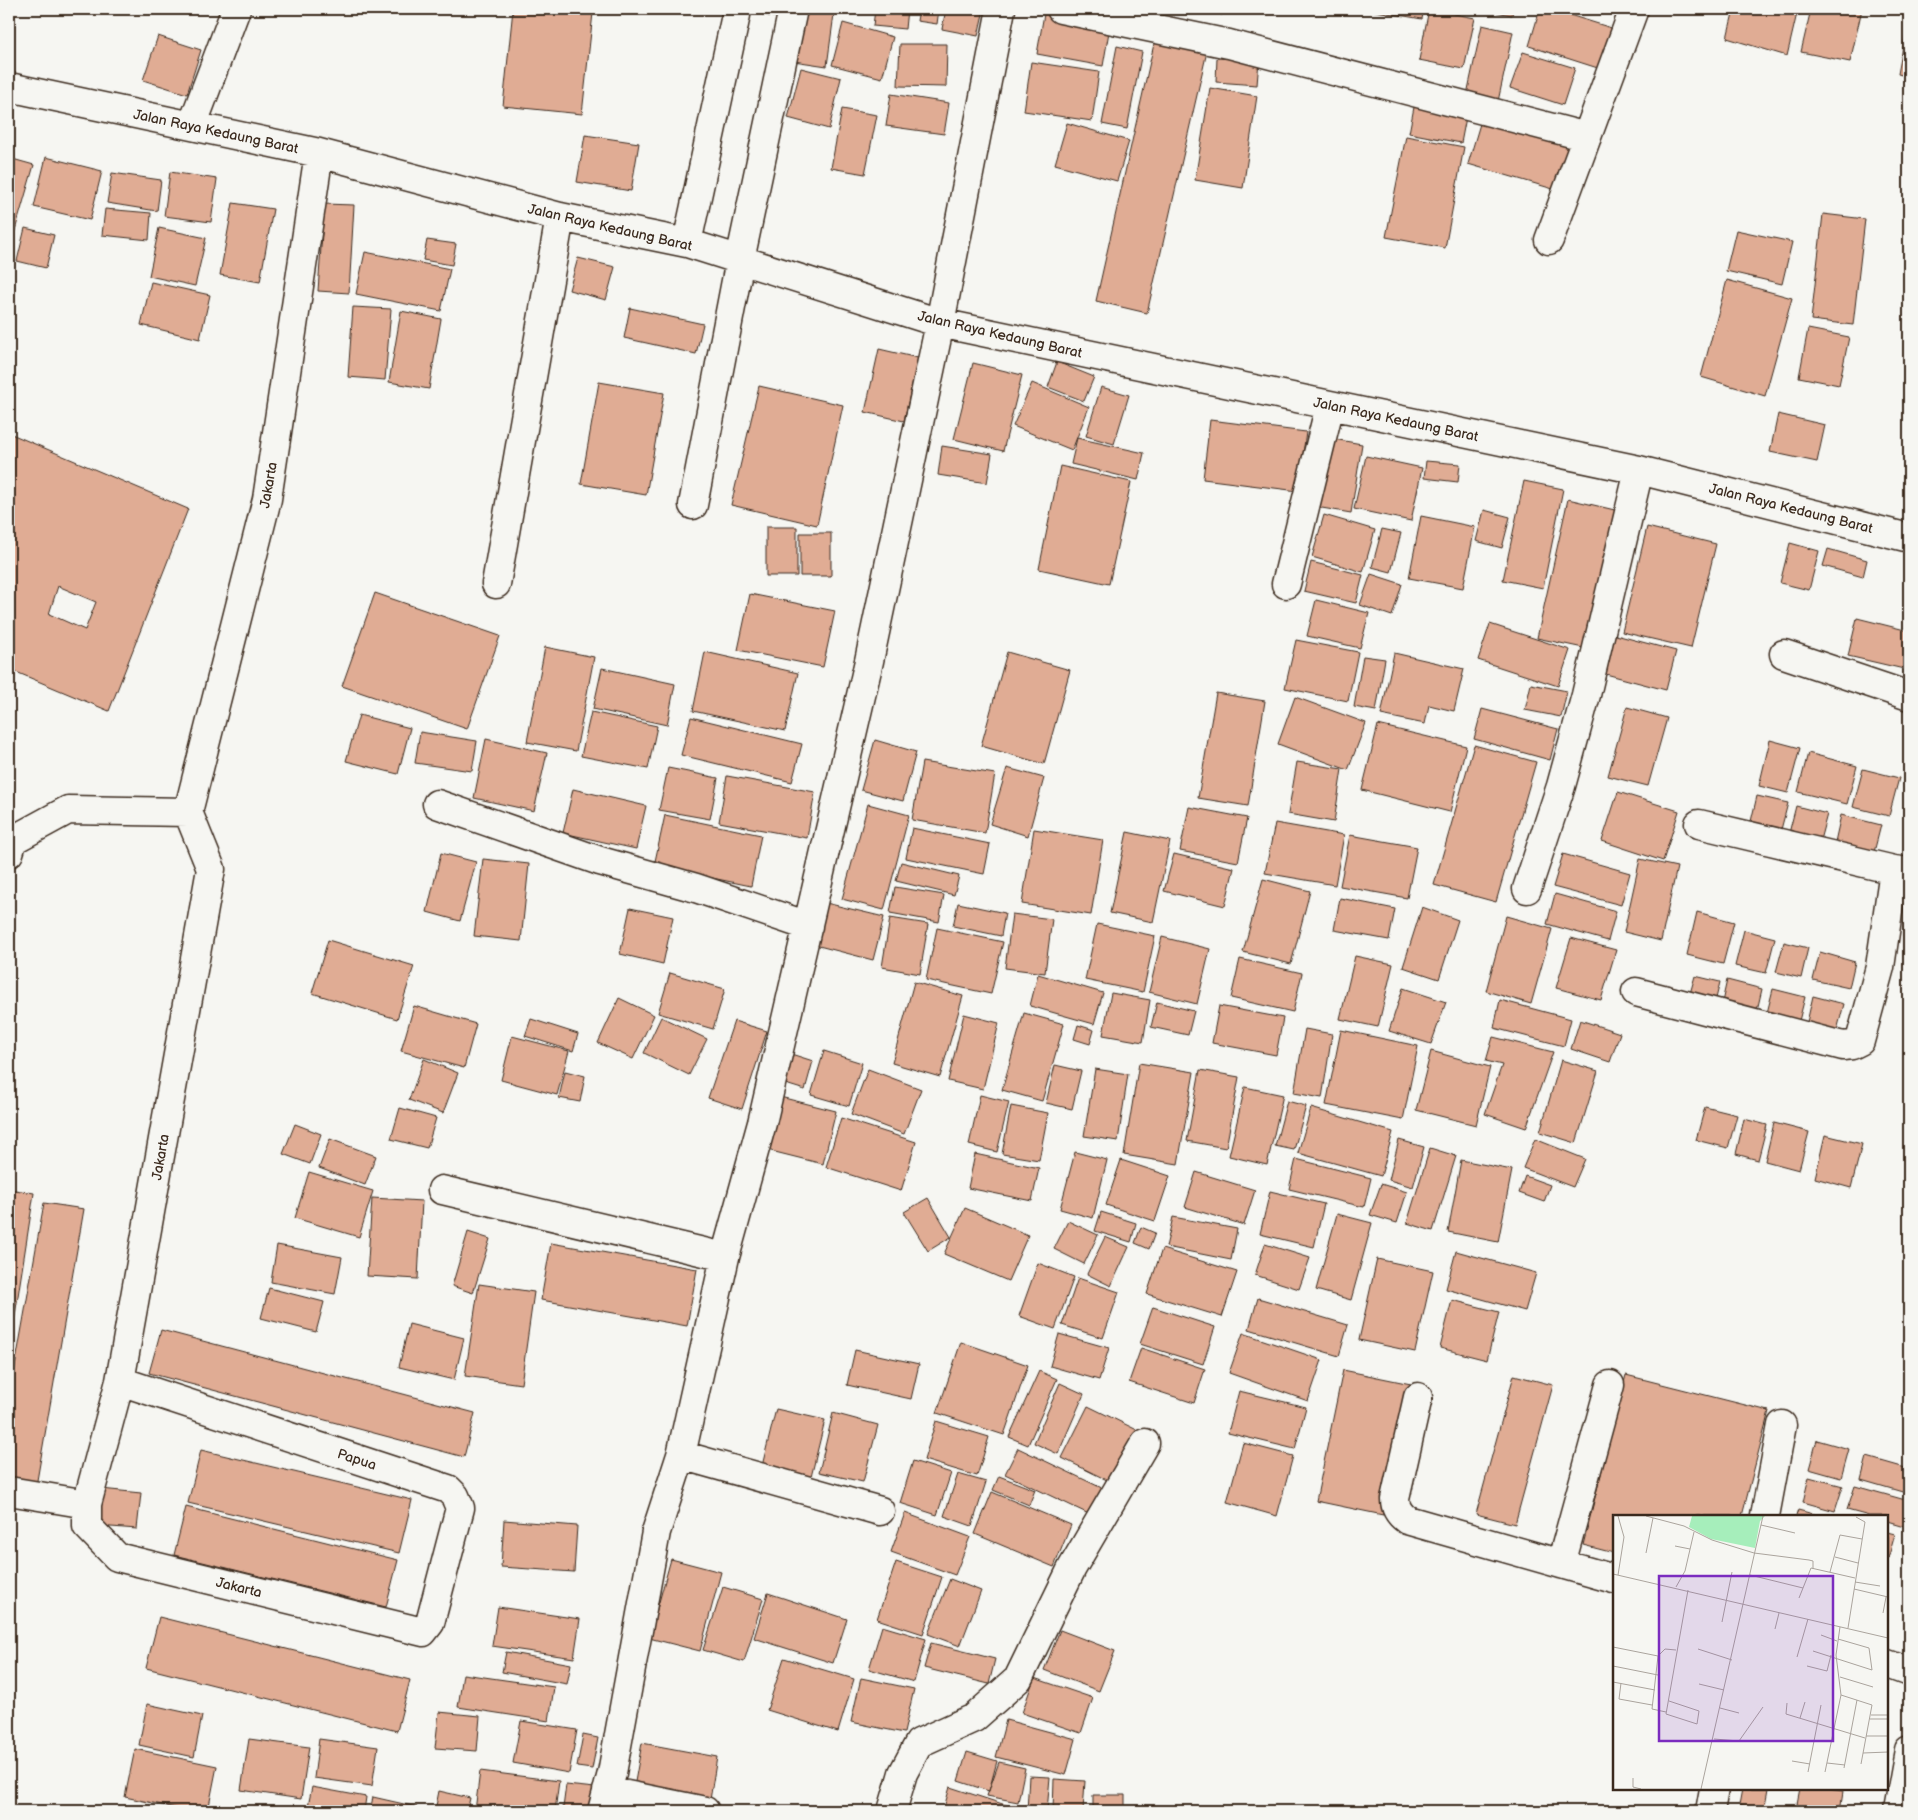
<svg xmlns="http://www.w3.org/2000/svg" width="1918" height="1820" viewBox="0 0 1918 1820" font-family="'Balsamiq Sans',sans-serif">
<rect width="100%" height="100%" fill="#f6f6f2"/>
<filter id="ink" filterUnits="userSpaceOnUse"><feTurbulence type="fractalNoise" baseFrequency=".02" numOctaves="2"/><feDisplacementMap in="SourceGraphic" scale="10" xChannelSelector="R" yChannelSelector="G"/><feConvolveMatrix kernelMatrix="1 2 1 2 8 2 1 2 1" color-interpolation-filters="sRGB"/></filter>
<g filter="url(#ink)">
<!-- building -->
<path fill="#e0ac94" stroke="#3b2a1e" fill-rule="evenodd" d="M513,9h34l46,4 -11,101 -79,-8z
M734,9h42l-2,8z
M794,9l40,5 -7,52 -40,-6z
M875,9h32l-2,20 -32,-3z
M919,9h20l-2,15 -20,-3z
M946,9h38l-6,27 -36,-7z
M1200,9h24l-2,6z
M1370,9h54l-2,10 -52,-9z
M1429,9l46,9 -11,51 -45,-9z
M1479,9h34l-1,6z
M1540,9h10l68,21 -14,40 -75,-24z
M1734,9h64l-11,47 -60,-18z
M1811,9h51l-12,53 -49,-10z
M1044,14l66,12 -7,40 -66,-12z
M1909,15v62l-11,-3z
M843,23l50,14 -11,41 -50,-13z
M1482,25l31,7 -16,74 -31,-7z
M1156,35l52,12 -61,266 -51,-12z
M158,36l43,14 -14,44 -44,-14z
M900,44h47l-1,43 -48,-1z
M1117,46l25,6 -15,77 -25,-5z
M1523,52l52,16 -12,37 -53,-17z
M1217,58l42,2 -2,25 -41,-3z
M1031,62l68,10 -7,49 -68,-10z
M801,68l40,10 -12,51 -41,-11z
M1210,88l47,8 -14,92 -48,-8z
M891,94l58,9 -5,31 -58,-8z
M1415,102l52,10 -6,31 -52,-10z
M842,109l35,6 -12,59 -34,-6z
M1482,117l92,28 -14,46 -92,-27z
M1067,123l62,18 -12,40 -62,-17z
M585,135l54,8 -8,48 -54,-9z
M1406,136l58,11 -19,101 -59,-11z
M46,157l56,14 -12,49 -56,-13z
M9,158l25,7 -25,86z
M170,172l47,7 -6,43 -47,-6z
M112,173l49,7 -4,31 -50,-8z
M233,203l40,6 -13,73 -40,-7z
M324,204l30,1 -5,88 -31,-2z
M105,209l46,4 -2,27 -47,-5z
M1823,214l42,5 -12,106 -42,-5z
M25,228l29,7 -8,33 -29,-7z
M159,228l47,10 -11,48 -46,-10z
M1736,230l56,12 -10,42 -56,-13z
M427,240l29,4 -4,21 -29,-5z
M365,252l85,17 -9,42 -85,-17z
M578,258l37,9 -9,33 -37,-10z
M1727,280l65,18 -27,98 -64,-19z
M151,282l59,13 -10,44 -59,-14z
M353,307l38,2 -6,71 -37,-3z
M630,308l73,16 -7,30 -72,-16z
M401,311l40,8 -12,70 -40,-7z
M1808,329l41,8 -10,48 -40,-8z
M879,349l39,9 -14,63 -39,-9z
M1057,362l37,15 -10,24 -36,-14z
M973,363l49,12 -19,76 -49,-12z
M599,382l65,11 -18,102 -65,-11z
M1032,383l57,24 -17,43 -59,-24z
M759,386l84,19 -26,120 -86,-20z
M1101,387l28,8 -15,49 -28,-8z
M1778,414l47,11 -8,37 -47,-10z
M1210,420l96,12 -8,59 -95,-12z
M9,433l179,76 -79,202 -100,-42zM58,586l38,16 -11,28 -36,-16z
M1077,438l67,15 -6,27 -67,-16z
M1327,438l35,6 -11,69 -35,-6z
M942,446l50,8 -5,29 -49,-8z
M1366,456l56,12 -11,53 -57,-12z
M1426,461l34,3 -2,18 -34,-4z
M1060,466l71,16 -22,102 -70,-15z
M1524,481l39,8 -20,99 -40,-8z
M1568,499l51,12 -31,138 -51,-11z
M1484,510l26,7 -8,31 -26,-7z
M1324,515l51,15 -12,42 -51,-15z
M1421,516l54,11 -12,61 -54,-10z
M766,527h31v49h-31z
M1647,527l69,17 -25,104 -69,-16z
M1382,529l19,4 -10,39 -19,-5z
M800,533h31v43h-31z
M1790,543l29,8 -10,39 -29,-7z
M1828,549l39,11 -4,17 -40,-11z
M1311,562l52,13 -7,28 -52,-12z
M1371,574l31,10 -10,32 -32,-11z
M375,593l125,43 -33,93 -125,-43z
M750,594l85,17 -12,56 -85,-17z
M1316,600l53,13 -9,35 -53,-12z
M1857,618l52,13v16l-5,22 -56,-13z
M1490,624l80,26 -12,36 -80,-26z
M1612,634l64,17 -10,39 -64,-17z
M1296,640l62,12 -10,49 -63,-13z
M545,647l49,10 -18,94 -49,-9z
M705,652l93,21 -13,58 -92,-20z
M1007,652l63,18 -26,94 -63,-18z
M1394,653l70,16 -10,42 -25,-6 -4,19 -44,-9z
M1363,656l22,3 -9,52 -22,-4z
M602,668l73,16 -8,41 -74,-16z
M1531,684l36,7 -6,26 -36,-7z
M1216,693l49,8 -17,105 -50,-8z
M1295,697l71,26 -18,47 -70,-26z
M1627,707l40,11 -19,68 -40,-10z
M1482,709l76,20 -8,31 -76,-21z
M591,712l66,14 -9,43 -67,-13z
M359,715l51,13 -12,46 -52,-13z
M691,717l111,27 -10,38 -111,-27z
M1378,725l88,21 -16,66 -88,-22z
M420,732l57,9 -5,30 -57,-8z
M486,739l61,14 -13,58 -60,-13z
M875,740l41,12 -13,49 -42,-11z
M1770,740l30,8 -12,45 -29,-7z
M1474,745l62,17 -40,140 -62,-17z
M1808,753l49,13 -10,38 -49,-12z
M922,762l73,12 -10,59 -73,-13z
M1297,762l45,7 -8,53 -46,-8z
M668,768l50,10 -8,41 -51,-9z
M1007,768l37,10 -16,58 -38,-12z
M1863,769l36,9 -10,38 -36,-9z
M727,776l88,16 -8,46 -88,-16z
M573,789l73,17 -10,43 -73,-16z
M1618,792l61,19 -16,50 -61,-20z
M1757,796l31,7 -10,38 -30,-7z
M868,804l41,11 -25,95 -42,-11z
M1796,806l31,8 -8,30 -31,-7z
M1189,807l58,11 -9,44 -58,-11z
M665,815l96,20 -10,51 -97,-20z
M1841,815l40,10 -9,35 -39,-9z
M1275,823l69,12 -9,50 -70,-12z
M912,828l78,16 -6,30 -78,-16z
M1034,829l69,11 -12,75 -69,-11z
M1127,832l43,9 -17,81 -43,-9z
M1350,835l67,12 -10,51 -67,-12z
M441,853l35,9 -16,59 -33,-9z
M1174,854l60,14 -9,38 -61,-15z
M1563,854l67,19 -9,32 -68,-18z
M483,859l46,5 -8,77 -47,-5z
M1640,859l37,8 -16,74 -37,-9z
M901,862l58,14 -5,19 -58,-14z
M1263,879l47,12 -19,73 -48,-12z
M895,887l49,8 -5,27 -49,-9z
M1555,894l61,17 -8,30 -61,-17z
M1340,898l55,11 -6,31 -55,-10z
M826,903l58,14 -11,43 -58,-15z
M958,903l47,10 -4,23 -48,-10z
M1422,907l36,13 -19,59 -36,-12z
M630,908l43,9 -10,47 -43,-10z
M1697,912l37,10 -11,42 -36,-9z
M1012,914l40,5 -7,54 -40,-5z
M1506,916l46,13 -21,75 -45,-13z
M890,918l38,6 -8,50 -38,-7z
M1097,924l58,12 -12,56 -58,-12z
M937,928l66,14 -12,52 -65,-14z
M1744,930l31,8 -9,35 -31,-7z
M1162,937l48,12 -13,55 -48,-12z
M1571,938l45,12 -15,50 -45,-12z
M328,940l86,26 -17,53 -85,-26z
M1784,942l24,6 -7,30 -25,-6z
M1820,952l35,10 -6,26 -36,-8z
M1355,956l38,8 -15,63 -38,-8z
M1240,959l62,14 -9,39 -62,-14z
M670,973l55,16 -12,40 -55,-16z
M1038,974l65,19 -9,31 -64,-18z
M1695,976l25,6 -7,29 -26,-7z
M1727,980l35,9 -7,30 -35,-8z
M914,982l49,14 -23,81 -48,-14z
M1403,988l43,14 -15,42 -42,-13z
M1773,989l32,8 -8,32 -32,-8z
M1111,993l39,7 -7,42 -40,-7z
M1813,996l31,8 -9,34 -30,-7z
M619,998l35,17 -21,44 -35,-16z
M1500,1000l71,19 -7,27 -70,-18z
M1157,1002l37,9 -6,24 -37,-8z
M414,1006l62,18 -12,44 -63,-17z
M1219,1006l64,12 -7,37 -64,-12z
M1024,1013l40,11 -22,77 -40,-11z
M964,1014l35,9 -16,66 -35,-8z
M661,1017l46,22 -18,36 -45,-22z
M531,1019l47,15 -5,17 -48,-15z
M1580,1020l40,13 -10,29 -39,-13z
M734,1021l33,10 -25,78 -34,-11z
M1078,1025l16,5 -4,14 -16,-5z
M1305,1029l27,5 -10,64 -28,-5z
M1341,1030l77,16 -15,74 -77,-15z
M512,1036l57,15 -12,44 -56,-15z
M1493,1037l60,15 -27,76 -41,-14 17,-49 -16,-4z
M824,1051l38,12 -13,43 -38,-11z
M1431,1051l59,16 -14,58 -60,-15z
M788,1053l25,8 -8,29 -26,-8z
M424,1059l34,14 -15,40 -34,-13z
M1561,1060l37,11 -22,72 -36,-11z
M1139,1063l55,9 -16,92 -54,-9z
M1055,1065l26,6 -9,38 -26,-6z
M868,1069l53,20 -17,45 -53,-20z
M1095,1069l33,5 -10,67 -34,-5z
M1200,1070l39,7 -13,71 -39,-7z
M565,1071l20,5 -5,26 -21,-4z
M1245,1087l38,8 -16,70 -38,-9z
M980,1095l29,7 -12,50 -28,-7z
M780,1097l56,14 -13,53 -56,-14z
M1287,1101l19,5 -12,44 -19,-4z
M1011,1106l37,7 -9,47 -37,-6z
M1705,1107l32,8 -9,33 -32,-8z
M400,1108l36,10 -9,30 -36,-9z
M1311,1108l82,24 -12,44 -83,-23z
M841,1118l75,24 -15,49 -75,-24z
M1744,1119l23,6 -9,35 -22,-6z
M1774,1123l35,9 -10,38 -34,-9z
M295,1124l26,10 -11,30 -27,-10z
M1825,1135l37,9 -11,44 -36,-10z
M330,1139l46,17 -11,29 -46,-17z
M1535,1139l50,20 -12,28 -50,-19z
M1399,1140l25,7 -11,40 -24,-7z
M1430,1148l26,8 -23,75 -26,-8z
M1075,1152l32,8 -14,58 -33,-9z
M975,1154l64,14 -7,33 -64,-13z
M1296,1159l75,19 -7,29 -75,-18z
M1121,1160l49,16 -15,45 -49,-16z
M1461,1160l51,10 -14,72 -50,-10z
M309,1172l64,19 -14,46 -64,-19z
M1196,1172l59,18 -11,35 -59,-18z
M1525,1176l25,9 -6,17 -25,-9z
M1381,1184l26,8 -10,31 -27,-8z
M9,1189l25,4 -25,161z
M1270,1191l54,13 -10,43 -54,-13z
M372,1198l50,3 -4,78 -51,-3z
M928,1198l23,39 -23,14 -24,-39z
M44,1203l40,6 -49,283 -26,-5v-86z
M965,1208l63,27 -20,46 -64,-27z
M1101,1212l35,11 -5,19 -36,-11z
M1337,1214l35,9 -21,77 -35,-10z
M1173,1217l64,12 -6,31 -65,-13z
M1068,1221l30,14 -14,29 -30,-15z
M1141,1227l14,6 -6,16 -14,-6z
M468,1232l22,7 -17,54 -21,-7z
M1105,1237l24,10 -18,39 -24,-12z
M551,1243l146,26 -10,57 -146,-26z
M1265,1244l45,14 -11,31 -44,-14z
M277,1245l65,12 -7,37 -64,-12z
M1162,1249l75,23 -15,45 -75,-23z
M1456,1251l80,22 -11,38 -79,-22z
M1377,1259l56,12 -18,81 -56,-12z
M1038,1263l36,14 -19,52 -36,-13z
M1078,1278l41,14 -16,46 -41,-13z
M479,1284l55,8 -13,92 -56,-8z
M269,1288l55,14 -8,30 -55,-14z
M1258,1298l90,27 -9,31 -90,-27z
M1452,1300l47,12 -12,48 -47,-12z
M1153,1307l62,20 -12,37 -63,-20z
M409,1324l55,14 -10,42 -55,-13z
M161,1330l314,83 -11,44 -315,-84z
M1243,1333l79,27 -14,41 -79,-28z
M1059,1334l50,14 -10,32 -49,-14z
M961,1342l67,23 -24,70 -67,-22z
M1141,1348l64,21 -11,34 -65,-21z
M855,1350l64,14 -8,35 -64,-14z
M1343,1370l68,14 -28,131 -67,-14z
M1039,1371l18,8 -29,66 -19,-8z
M1514,1375l39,10 -38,139 -39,-10z
M1626,1375l143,36 -27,105h-128v37l-31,-8z
M1060,1383l24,11 -26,60 -24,-11z
M1239,1391l67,16 -11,42 -67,-16z
M1088,1406l49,24 -26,52 -49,-24z
M776,1409l49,11 -14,57 -49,-11z
M833,1413l45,12 -15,57 -44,-10z
M936,1421l53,16 -12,39 -53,-16z
M1817,1440l32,9 -8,29 -32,-9z
M1243,1443l50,13 -16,60 -50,-14z
M1018,1448l88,42 -13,26 -88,-42z
M201,1450l211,50 -13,53 -211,-50z
M1867,1457l42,12v14l-3,10 -45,-13z
M913,1461l38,12 -14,42 -37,-12z
M958,1474l28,8 -14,44 -28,-10z
M999,1476l36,14 -6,15 -36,-15z
M1809,1477l34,9 -8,25 -32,-9z
M1855,1486l54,15 -5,25 -17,-5v-5h-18l-22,-6z
M101,1489l40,4 -4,36 -39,-3z
M992,1492l79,33 -17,42 -79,-33z
M186,1507l212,53 -12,47 -212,-52z
M1798,1510l23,6h-25z
M905,1513l65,24 -15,38 -64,-23z
M504,1520l73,6 -3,46 -73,-5z
M1887,1532l8,2 -7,25h-1z
M671,1559l50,13 -21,79 -51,-13z
M896,1562l46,15 -19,57 -46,-15z
M950,1579l31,12 -21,55 -32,-12z
M723,1587l40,12 -19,63 -41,-12z
M768,1593l79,26 -14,44 -79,-25z
M498,1607l82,12 -6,39 -82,-12z
M159,1617l251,63 -13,51 -251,-63z
M882,1626l44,13 -12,43 -45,-13z
M1060,1630l55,21 -16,40 -55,-21z
M931,1643l64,16 -6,25 -65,-16z
M506,1652l65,12 -4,20 -65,-12z
M784,1658l70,21 -16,53 -71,-22z
M463,1674l91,13 -5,34 -91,-14z
M861,1678l53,11 -10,44 -53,-11z
M1034,1678l59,20 -12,35 -59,-20z
M147,1704l55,12 -8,41 -55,-12z
M439,1712l41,4 -3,35 -42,-3z
M1006,1720l70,19 -10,36 -70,-18z
M521,1721l56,9 -8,43 -56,-10z
M583,1735l15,3 -6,31 -15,-2z
M249,1739l60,8 -8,52 -60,-9z
M319,1739l59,8 -6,39 -58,-8z
M642,1743l75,14 -8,49 -76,-13z
M135,1749l82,17 -9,45h-18l-65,-14z
M967,1752l30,9 -8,30 -31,-10z
M999,1762l26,6 -7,34 -31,-6z
M480,1771l79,10 -4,30h-80z
M1029,1776l21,1 -3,34h-20z
M1054,1779l31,2 -2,30h-30z
M566,1785l29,3 -5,23 -27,-3z
M312,1787l54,10 -2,14h-30l-26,-5z
M950,1787l68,22 -1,2h-74z
M1742,1789h27l-4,21 -26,-5z
M1800,1789h28l15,2 -3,20 -44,-1z
M439,1791l31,7 -3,13h-32z
M1093,1795h32v16h-32z
M373,1797l44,10 -1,4h-46z"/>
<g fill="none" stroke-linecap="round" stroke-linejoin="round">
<!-- minor casing -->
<g stroke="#3b2a1e" stroke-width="31">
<path id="minor" d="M1061,9l168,35 358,93
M9,87l310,66 241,64 127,26 253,80 699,147 270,68
M192,126l44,-117
M1549,240l85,-231
M687,243l49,-228
M693,505l47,-245 53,-251
M496,584l64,-367
M1286,584l44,-179
M1784,654l125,42
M437,804l163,57 96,27 112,38
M1699,824l195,46 15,2
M9,853l4,-13 55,-30 120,2
M1527,889l34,-103 25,-91 53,-225
M1636,992l207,54 9,-1 8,-4 20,-74 14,-97
M442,1190l283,67
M120,1381l328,108 7,7 5,12 -30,115 -7,9 -306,-75 -30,-31v-22l33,-123 91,-512 -23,-57 79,-313 52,-346
M1418,1397l-23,102c0,9 5,16 12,21l207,59
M681,1455l199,56
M9,1491l78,13
M1765,1516l17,-91
M1561,1564l49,-179
M1887,1664l22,8
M607,1791l98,20
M602,1811l10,-38 44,-241 25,-77 44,-198 37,-134 107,-462 71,-338 61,-314
M892,1811l11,-38 16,-30 55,-25 44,-39 54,-111 73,-125
M1710,1811l4,-22
M1898,1811l11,-61"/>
</g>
<!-- minor -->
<use href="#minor" stroke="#f6f6f2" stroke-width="28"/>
</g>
</g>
<g text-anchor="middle" stroke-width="4" stroke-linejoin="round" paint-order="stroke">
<!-- street labels -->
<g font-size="14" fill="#3b2a1e" stroke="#f6f6f2">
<text transform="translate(216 131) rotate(12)" y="5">Jalan Raya Kedaung Barat</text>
<text transform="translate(610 227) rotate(13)" y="5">Jalan Raya Kedaung Barat</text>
<text transform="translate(1000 334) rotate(13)" y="5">Jalan Raya Kedaung Barat</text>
<text transform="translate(1396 419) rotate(12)" y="5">Jalan Raya Kedaung Barat</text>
<text transform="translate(268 485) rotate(-80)" y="5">Jakarta</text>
<text transform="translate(1791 508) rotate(14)" y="5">Jalan Raya Kedaung Barat</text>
<text transform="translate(160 1157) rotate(-80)" y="5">Jakarta</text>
<text transform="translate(357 1459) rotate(18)" y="5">Papua</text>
<text transform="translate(239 1587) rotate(14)" y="5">Jakarta</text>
</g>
</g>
<!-- overview -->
<g transform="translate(1613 1515)">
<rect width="275" height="275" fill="#f6f6f2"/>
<path d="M79,1h73l-5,5 -5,27 -44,-9 -22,-12z" fill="#a6eebb"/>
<path fill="none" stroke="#aba49d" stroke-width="1" d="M33,1l38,10 28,14 42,13 55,7 4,1v8M148,10l34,8M62,31l15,3M33,38l7,-35M222,42l23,6M217,57l10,-37 22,4M0,59l275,64M5,60l6,-38 -6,-21M137,60l53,13M242,67l25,4M63,72l9,-16 9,-39M241,74l34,8M186,83l12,-30 44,10M270,98l3,-16M109,107l10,-50M235,113l17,-106 -9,-5M162,114l4,-16M208,120l16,6M0,132l45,9M85,134l34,11M200,136l59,19 -3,-22 -31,-9M184,142l11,-38M0,151l45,9M194,151l20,5 4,-16M227,162l33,10M0,167l42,8M8,168l-2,16 33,6M86,169l25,6M228,180l31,10 -11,59M56,186l30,10 -2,13 -31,-10 22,-124M174,188l-1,11 79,24M107,193l19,5M53,197l-14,-3 6,-53 7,-7 11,1M258,200h17M187,203l5,-16M257,204h18M253,221h22M101,224l25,2 24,-34M250,238l25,-1M179,246l18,3M214,248l18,2M231,253l13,-68M195,257l13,-67M212,257l16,-77 -5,-40 4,-28M20,263v9l8,2M88,274l62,-273"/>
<path fill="#7b2cbf" fill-opacity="0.15" stroke="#7b2cbf" stroke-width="2.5" d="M46,61h174v165h-174z"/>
<rect width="275" height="275" fill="none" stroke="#3b2a1e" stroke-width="2.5"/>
</g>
<!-- margin -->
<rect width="1918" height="1820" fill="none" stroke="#f6f6f2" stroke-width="30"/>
<rect x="15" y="15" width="1888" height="1790" fill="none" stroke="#3b2a1e" stroke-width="2" filter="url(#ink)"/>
</svg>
